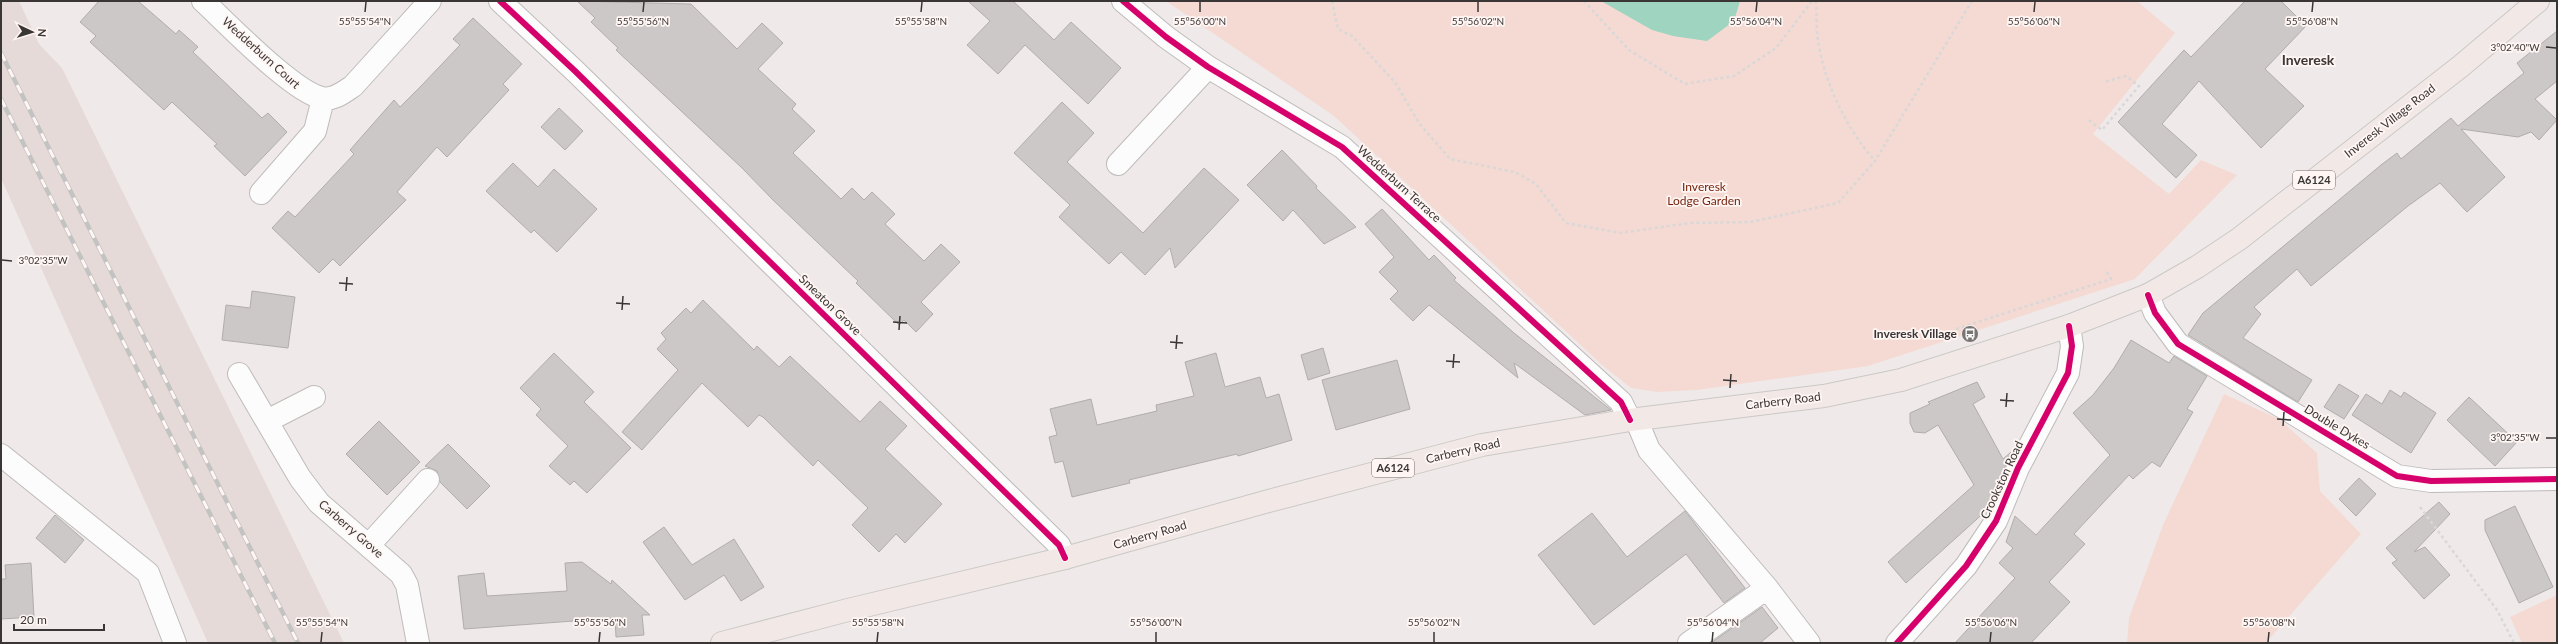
<svg xmlns="http://www.w3.org/2000/svg" width="2558" height="644" viewBox="0 0 2558 644" font-family="Lato,sans-serif">
<rect width="100%" height="100%" fill="#efeae9"/>
<!-- built -->
<path fill="#e5dad7" d="M1,1h18l20,43 23,24 282,575h-136l-207,-465z"/>
<!-- green -->
<path fill="#f4dad3" d="M1166,1h971l38,32 -82,101 76,60 32,-34 36,15 -102,104 -267,87 -171,24 -40,2 -26,-4 -29,-23 -268,-249z
M2224,394l55,25 38,34 3,38 41,43 -95,109h-139l2,-25 34,-93z
M2557,595v48h-35l-12,-26z"/>
<!-- water -->
<path fill="#9ed4c0" d="M1601,1h139l-6,20 -27,20 -34,-5 -21,-6z"/>
<!-- building -->
<path fill="#ccc8c7" stroke="#b0adac" d="M99,1h39l38,33 3,-4 19,17 -5,5 69,66 6,-5 19,19 -42,44 -31,-30 3,-2 -45,-42 -8,8 -74,-68 6,-6 -16,-14z
M577,1l114,3 46,45 25,-26 21,20 -25,26 38,35 -4,5 23,22 -22,22 48,46 11,-11 12,12 8,-8 23,22 -10,10 39,37 17,-17 19,18 -39,40 12,12 -17,18 -12,-12 -5,5 -43,-42 2,-2 -85,-81 -31,-32 -126,-118 2,-2 -27,-26 4,-4z
M968,1h45l41,39 17,-18 50,46 -33,36 -63,-59 -27,29 -31,-29 23,-24z
M2245,1h36l25,25 -41,43 39,37 -43,42 -62,-67 -37,43 35,31 -21,23 -58,-56 66,-72 7,7z
M473,18l49,46 -19,20 6,6 -62,67 -10,-10 -40,45 9,8 -66,66 -7,-7 -14,14 -47,-45 16,-17 7,6 59,-63 -4,-4 44,-50 6,7 22,-22 38,-40 -7,-6z
M2557,31v50l-22,18 22,21 -18,20 -8,-8 -13,5 -57,-8 44,48 -38,35 -27,-29 -32,23 -97,80 -14,-17 -43,38 7,7 -18,24 69,42 -14,22 -110,-67 15,-22 178,-148 16,-12 4,6 50,-41 7,8 66,-53 -7,-10z
M1062,102l32,31 -27,29 76,71 61,-65 35,32 -64,68 -5,-20 -25,27 -24,-23 -12,12 -50,-47 11,-12 -56,-52z
M559,108l24,23 -18,19 -24,-23z
M1282,150l35,36 -1,2 40,39 -32,17 -31,-34 -10,11 -36,-36z
M513,163l25,24 16,-18 43,40 -40,43 -23,-22 -3,3 -45,-42z
M1382,209l47,51 5,-5 22,23 -2,2 60,53 97,77 -26,5 -71,-52 4,15 -89,-73 -16,16 -23,-22 8,-8 -19,-19 15,-15 -29,-33z
M252,291l43,6 -7,51 -66,-8 4,-35 24,3z
M703,300l51,50 3,-4 22,21 11,-11 70,66 20,-21 27,25 -22,23 57,55 -37,39 -9,-9 -17,18 -27,-27 16,-17 -50,-48 -5,6 -50,-49 -4,-2 -11,12 -46,-44 -60,67 -20,-18 56,-62 -21,-21 9,-10 -5,-6 25,-25 5,5z
M2131,340l38,23 5,-7 33,20 -20,33 6,3 -33,55 -8,-5 -19,17 -4,-4 -55,59 11,10 -36,38 21,20 -39,41h-76l60,-65 -16,-15 14,-15 -7,-6 9,-26 21,19 74,-80 -37,-42 20,-18 21,-27z
M1323,348l7,25 -22,7 -7,-25z
M554,353l40,39 -10,10 47,46 -44,45 -13,-12 -4,4 -21,-19 19,-20 -32,-31 5,-6 -21,-21z
M1216,353l9,34 35,-10 6,21 13,-4 13,46 -54,16 -1,-2 -108,26 1,3 -58,14 -9,-36 -8,2 -6,-26 8,-2 -7,-26 41,-10 6,26 60,-14 -1,-6 38,-9 -9,-34z
M1397,360l13,49 -74,21 -14,-50z
M1977,382l8,15 -12,7 30,55 8,-7 -24,58 -81,73 -18,-21 86,-77 -36,-60 -13,8 -11,-1 -4,-9v-10l20,-9 -2,-2z
M2339,384l20,12 -15,23 -20,-12z
M2390,390l11,7 3,-5 32,21 -25,40 -59,-38 14,-21 16,10z
M2469,397l48,45 -22,24 -48,-46z
M379,421l41,41 -33,33 -41,-41z
M448,444l42,42 -23,23 -27,-27 -3,-11 -12,-5z
M2359,478l17,16 -20,22 -17,-17z
M2439,502l11,12 -36,38 11,-5 25,28 -26,24 -32,-36 5,-3 -11,-12z
M2515,506l38,81 -34,16 -34,-73v-10z
M1685,511l60,77 -21,15 -38,-49 -92,71 -56,-70 54,-42 35,44z
M55,515l29,25 -19,23 -29,-25z
M664,527l28,38 42,-26 30,48 -23,14 -17,-26 -39,25 -42,-58z
M582,562l29,22 1,-4 38,35h-8l2,20 -28,2 -1,-19 -151,11 -6,-53 26,-3 3,23 80,-5 -2,-28z
M31,563l3,54 -33,2v-40h5l-1,-14z
M1762,607l16,21 -18,15h-49z"/>
<g fill="none" stroke-linecap="round" stroke-linejoin="round">
<!-- minor casing -->
<g stroke="#bfbbba" stroke-width="24">
<path id="minor" d="M203,1c25,23 90,91 119,97 11,3 22,-6 31,-12l77,-85
M500,1l75,70 484,474 6,13
M1123,1l43,36 42,30 134,80 279,255 9,18
M1118,164l90,-97
M261,193l54,-62 8,-32
M2148,295l7,18 23,31 219,132 34,5 126,-2
M239,374l61,104 19,25 82,71 6,11 11,58
M1636,419l13,31 118,138 42,55
M267,421l47,-24
M1,455l147,118 27,70
M369,545l59,-65
M1689,643l78,-55
M1897,643l69,-77 30,-45 22,-53 50,-95 4,-27 -3,-20"/>
</g>
<!-- major casing -->
<g stroke="#cac8c7" stroke-width="24">
<path id="major" d="M722,643l126,-33 217,-52 200,-56 217,-57 148,-25 194,-24 77,-16 168,-54 79,-31 49,-28 42,-28 222,-173 77,-65"/>
</g>
<!-- path -->
<path stroke="#d9d7d7" stroke-width="2.5" stroke-dasharray="3 3" stroke-linecap="butt" d="M1332,1l6,28 14,7 43,46 24,41 31,36 65,13 21,12 30,39 54,10 70,-10 60,-1 88,-19 37,-42 97,-160
M1584,1l45,49 56,34 49,-8 42,-28 36,-47
M1816,1c1,13 0,27 2,40 7,43 28,87 57,120
M2089,120l13,10 37,-44 -13,-10 -22,6
M1956,329l155,-50 -6,-10
M2420,507l77,103 17,33"/>
<!-- minor -->
<use href="#minor" stroke="#fdfcfc" stroke-width="22"/>
<!-- major -->
<use href="#major" stroke="#f2e9e6" stroke-width="22"/>
<!-- rail casing -->
<g stroke="#c4c3c3" stroke-width="4.5">
<path id="rail" d="M1,53l297,590
M1,99l274,544"/>
</g>
<!-- rail -->
<use href="#rail" stroke="#fff6f4" stroke-width="3" stroke-dasharray="9" stroke-linecap="butt"/>
<!-- cycleway casing -->
<g stroke="#fff6f4" stroke-width="8">
<path id="cycleway" d="M500,1l75,70 484,474 6,13
M1123,1l43,36 42,30 134,80 279,255 9,18
M2148,295l7,18 23,31 219,132 34,5 126,-2
M1897,643l69,-77 30,-45 22,-53 50,-95 4,-27 -3,-20"/>
</g>
<!-- cycleway -->
<use href="#cycleway" stroke="#d6006c" stroke-width="6"/>
</g>
<!-- ticks -->
<path fill="none" stroke="#393635" stroke-width="1.5" d="M365,12l1,-10M643,12l1,-10M921,12l1,-10M1200,12v-10M1478,12v-10M1756,12l1,-10M2034,12l1,-10M2312,12l1,-10M2546,47l10,1M2,260l10,1M339,283l14,1M346,291l1,-14M616,303l14,1M622,310l1,-14M893,322l14,1M899,330l1,-14M1170,342l13,1M1176,349l1,-14M1446,361l14,1M1453,368l1,-14M1723,380l14,1M1730,388l1,-14M2000,400l14,1M2006,407l1,-14M2277,419l14,1M2283,426l1,-14M2546,438h10M321,642l1,-10M599,642l1,-10M877,642l1,-10M1156,642v-10M1434,642v-10M1712,642l1,-10M1990,642l1,-10M2268,642l1,-10"/>
<!-- icons -->
<defs>
<g id="bus-disc" transform="scale(0.9)"><circle r="9.5" fill="#797574" stroke="#fff6f4"/><path d="M-5-6H5V4H4V6H2V4H-2V6H-4V4H-5ZM-3.5-4V0h7V-4ZM-3.5 1.2v1.5H-2V1.2ZM2 1.2v1.5H3.5V1.2Z" fill="#fff"/></g>
</defs>
<g fill-rule="evenodd">
<use href="#bus-disc" x="1970" y="334"/>
</g>
<g text-anchor="middle" stroke-width="3.5" stroke-linejoin="round" paint-order="stroke">
<!-- shield labels -->
<g fill="#fff6f4" stroke="#74706e" stroke-width="1">
<rect x="2293" y="171" width="42" height="18" rx="3"/>
<rect x="1372" y="459" width="42" height="18" rx="3"/>
</g>
<g font-size="11" font-weight="bold" fill="#393635">
<text x="2314" y="184">A6124</text>
<text x="1393" y="472">A6124</text>
</g>
<!-- street labels -->
<g font-size="12" fill="#393635" stroke="#fff6f4">
<text transform="translate(261 53) rotate(42)" y="4">Wedderburn Court</text>
<text transform="translate(2390 121) rotate(-38)" y="4">Inveresk Village Road</text>
<text transform="translate(1399 184) rotate(42)" y="4">Wedderburn Terrace</text>
<text transform="translate(830 305) rotate(44)" y="4">Smeaton Grove</text>
<text transform="translate(1783 401) rotate(-7)" y="4">Carberry Road</text>
<text transform="translate(2337 427) rotate(31)" y="4">Double Dykes</text>
<text transform="translate(1463 451) rotate(-13)" y="4">Carberry Road</text>
<text transform="translate(2002 480) rotate(-65)" y="4">Crookston Road</text>
<text transform="translate(351 529) rotate(41)" y="4">Carberry Grove</text>
<text transform="translate(1150 535) rotate(-16)" y="4">Carberry Road</text>
</g>
<!-- park labels -->
<g font-size="12" fill="#721f09" stroke="#fff6f4">
<text x="1704" y="191">Inveresk<tspan x="1704" dy="14">Lodge Garden</tspan></text>
</g>
<!-- poi labels -->
<g font-size="12" font-weight="bold" fill="#393635" stroke="#fff6f4" text-anchor="end">
<text x="1957" y="338">Inveresk Village</text>
</g>
<!-- quarter labels -->
<g font-size="14" font-weight="bold" fill="#393635" stroke="#fff6f4">
<text x="2308" y="65">Inveresk</text>
</g>
</g>
<g font-size="10" text-anchor="middle" fill="#393635" stroke="#fff6f4" stroke-width="3.5" stroke-linejoin="round" paint-order="stroke">
<text x="365" y="25">55°55'54"N</text>
<text x="643" y="25">55°55'56"N</text>
<text x="1478" y="25">55°56'02"N</text>
<text x="921" y="25">55°55'58"N</text>
<text x="1200" y="25">55°56'00"N</text>
<text x="1756" y="25">55°56'04"N</text>
<text x="2034" y="25">55°56'06"N</text>
<text x="2312" y="25">55°56'08"N</text>
<text x="2515" y="51">3°02'40"W</text>
<text x="43" y="264">3°02'35"W</text>
<text x="2515" y="441">3°02'35"W</text>
<text x="322" y="626">55°55'54"N</text>
<text x="600" y="626">55°55'56"N</text>
<text x="878" y="626">55°55'58"N</text>
<text x="1156" y="626">55°56'00"N</text>
<text x="1434" y="626">55°56'02"N</text>
<text x="1713" y="626">55°56'04"N</text>
<text x="1991" y="626">55°56'06"N</text>
<text x="2269" y="626">55°56'08"N</text>
</g>
<!-- border -->
<rect width="2558" height="644" fill="none" stroke="#393635" stroke-width="4"/>
<!-- north arrow -->
<g transform="translate(32 32) rotate(94)" stroke="#fff6f4" stroke-width="3" paint-order="stroke">
<path d="M0-3L7 15L0 10L-7 15Z" fill="#393635"/>
<text y="-6" font-size="11" font-weight="bold" text-anchor="middle" fill="#393635">N</text>
</g>
<!-- scale -->
<path d="M14 624v6h90v-6" fill="none" stroke="#393635" stroke-width="2"/>
<text x="20" y="624" font-size="12" fill="#393635" stroke="#fff6f4" stroke-width="3" paint-order="stroke">20 m</text>
</svg>
